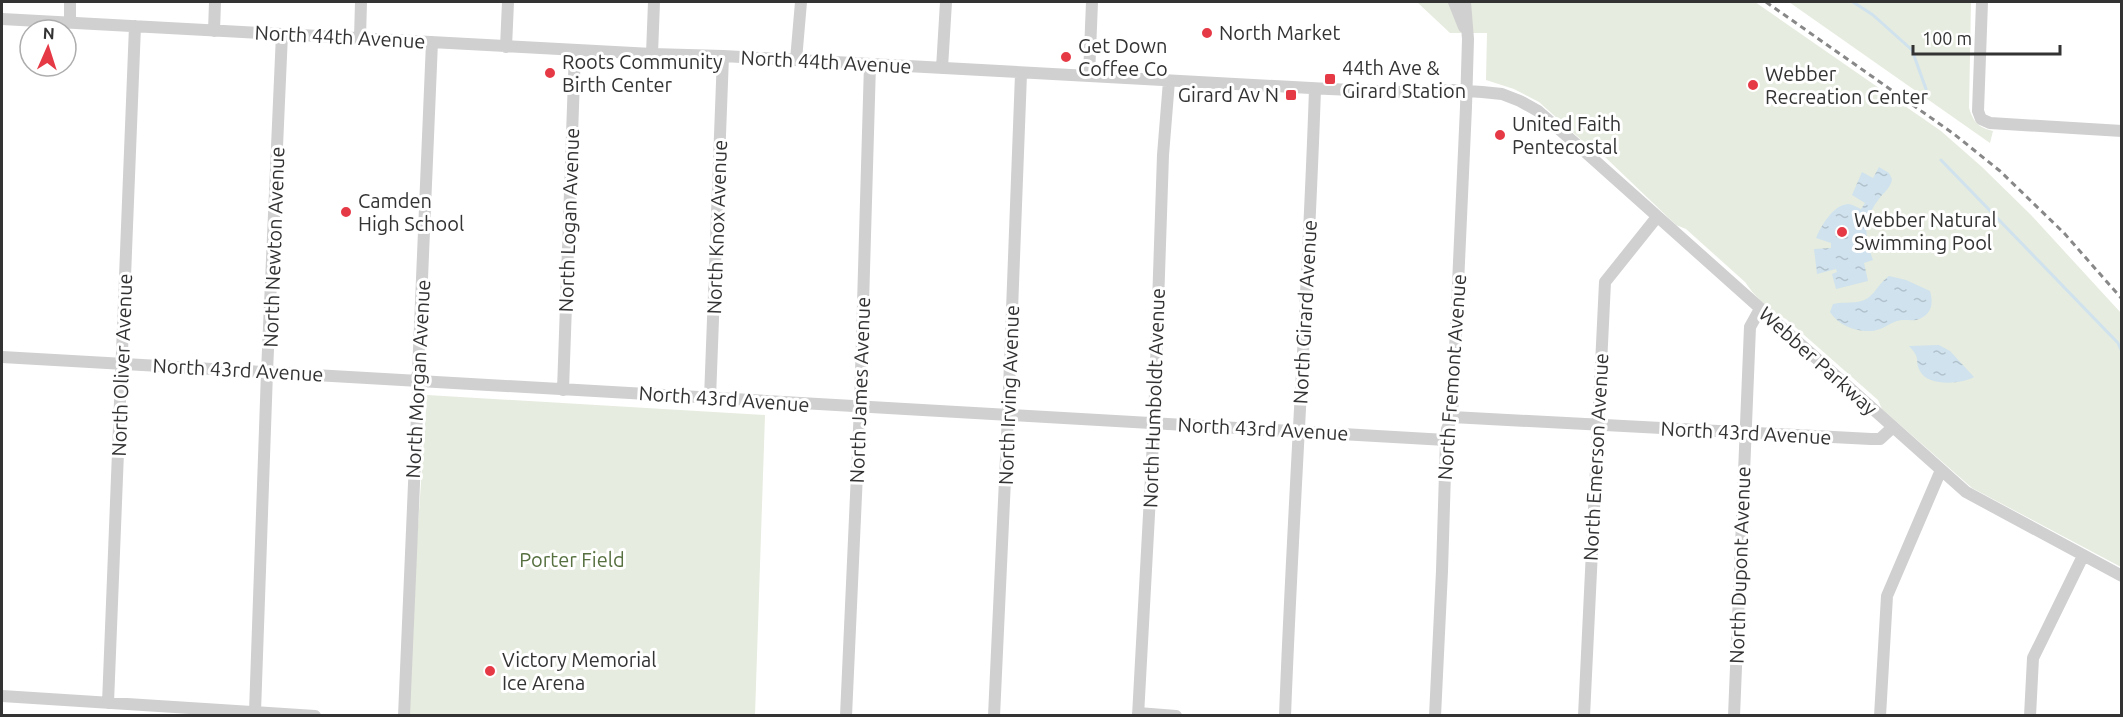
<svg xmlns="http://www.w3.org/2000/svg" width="2123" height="717" viewBox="0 0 2123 717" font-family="Ubuntu,sans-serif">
<defs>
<pattern id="water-ripples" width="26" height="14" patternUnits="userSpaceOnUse" patternTransform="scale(1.5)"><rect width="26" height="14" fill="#cfe2ee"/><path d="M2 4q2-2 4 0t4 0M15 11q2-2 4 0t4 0" fill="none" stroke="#b2c2cd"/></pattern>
</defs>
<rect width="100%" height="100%" fill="#fff"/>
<!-- park -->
<path fill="#e6ecdf" d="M1417,2h338l186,129 41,36 49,48 90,98v254l-149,-79 -90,-79 -4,-9 -92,-81c-16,-8 -31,-22 -41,-37l-59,-53 -10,-4 -71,-68 -8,-3 -58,-52 -25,-13 -28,-9 1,-47h-37z
M1789,2h182l-2,106c5,15 9,19 24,23l-3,12z
M427,395l338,20 -10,300 -350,1z"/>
<!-- water -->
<path fill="url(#water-ripples)" d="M1879,167l10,6 3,6c-1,7 -5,11 -10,16 -19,23 -19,39 -9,65l-9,3 4,18 -32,8 -4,-15 5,-2 -1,-3 -19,5 -3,-25 17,-1v-5l-15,-5c5,-12 17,-33 32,-34 4,0 10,4 13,5l4,-6 -13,-8 10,-23 11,6z
M1889,276l17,4 24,11c4,14 1,25 -14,29 -7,1 -13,-1 -19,1 -9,3 -17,10 -26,10 -16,1 -33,-6 -41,-19l3,-8c11,-3 24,1 35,-6 8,-6 12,-16 21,-22z
M1939,345l11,6 24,26c-12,7 -46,10 -54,-6 -6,-12 2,-11 -11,-25z"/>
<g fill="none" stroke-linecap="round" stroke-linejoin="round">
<!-- stream -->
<path stroke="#cfe2ee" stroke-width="3" d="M1853,2l20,13 39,35 14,39
M1941,160l177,183 4,9"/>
<!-- minor -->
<path stroke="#d0d0d0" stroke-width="12" d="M1454,2l10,25
M1982,2l-4,109 3,8 9,4 132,8
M2,19l650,35 71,2 606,33 72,3 51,-2 30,2 20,2 18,7 18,10 45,39 383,342 156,84
M70,22v-20
M214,31l1,-29
M360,38l1,-36
M506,47l2,-45
M652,54l2,-52
M796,60l5,-58
M942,68l4,-66
M1089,76l3,-74
M2,357l1444,83
M563,390l12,-340
M710,398l13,-342
M1452,417l419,22h9l12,-11
M2,696l313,20
M108,703l27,-677
M255,712l12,-340 15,-338
M1138,713l38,3
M404,716l14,-325 -2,-10 2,-8 14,-331
M846,716l14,-309 10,-343
M994,716l14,-301 13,-341
M1138,716l16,-293 9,-268 6,-74
M1285,716c8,-210 23,-418 30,-627
M1435,716l7,-145 4,-131 1,-11 5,-12 14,-310 2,-68 -3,-37
M1584,716l21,-434 52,-65
M1734,716l16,-389 10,-18
M1880,716l7,-120 54,-126
M2030,716l3,-58 50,-102"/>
<!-- rail -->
<path stroke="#888" stroke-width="3" stroke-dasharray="6 4.5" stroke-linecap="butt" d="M1766,2l188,132 46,37 64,62 58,66"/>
</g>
<!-- markers -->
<g fill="#e63946" stroke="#fff" stroke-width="2">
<circle cx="1207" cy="33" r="6"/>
<circle cx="1066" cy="57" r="6"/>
<circle cx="550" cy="73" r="6"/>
<rect x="1324" y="73" width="12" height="12" rx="3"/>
<circle cx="1753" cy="85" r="6"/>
<rect x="1285" y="89" width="12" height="12" rx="3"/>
<circle cx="1500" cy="135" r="6"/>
<circle cx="346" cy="212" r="6"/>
<circle cx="1842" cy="232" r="6"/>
<circle cx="490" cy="671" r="6"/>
</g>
<g text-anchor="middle" stroke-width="6" stroke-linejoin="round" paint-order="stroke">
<!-- poi labels -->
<g font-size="20" fill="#333" stroke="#fff" text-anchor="start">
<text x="1219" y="40">North Market</text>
<text x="1078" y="53">Get Down<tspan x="1078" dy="23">Coffee Co</tspan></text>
<text x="562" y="69">Roots Community<tspan x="562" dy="23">Birth Center</tspan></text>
<text x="1342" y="75">44th Ave &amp;<tspan x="1342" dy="23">Girard Station</tspan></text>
<text x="1765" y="81">Webber<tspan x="1765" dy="23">Recreation Center</tspan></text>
<text x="1279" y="102" text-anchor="end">Girard Av N</text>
<text x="1512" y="131">United Faith<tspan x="1512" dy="23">Pentecostal</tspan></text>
<text x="358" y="208">Camden<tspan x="358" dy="23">High School</tspan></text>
<text x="1854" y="227">Webber Natural<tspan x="1854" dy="23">Swimming Pool</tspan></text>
<text x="502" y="667">Victory Memorial<tspan x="502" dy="23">Ice Arena</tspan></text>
</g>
<!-- street labels -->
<g font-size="20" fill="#333" stroke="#fff">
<text transform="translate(340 37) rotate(3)" y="7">North 44th Avenue</text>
<text transform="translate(826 62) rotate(3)" y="7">North 44th Avenue</text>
<text transform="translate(569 220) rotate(-88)" y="7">North Logan Avenue</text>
<text transform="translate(717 227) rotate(-88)" y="7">North Knox Avenue</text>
<text transform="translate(274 247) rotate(-88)" y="7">North Newton Avenue</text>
<text transform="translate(1305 312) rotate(-87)" y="7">North Girard Avenue</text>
<text transform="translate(1818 361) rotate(42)" y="7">Webber Parkway</text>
<text transform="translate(122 365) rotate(-88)" y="7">North Oliver Avenue</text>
<text transform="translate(238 370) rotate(3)" y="7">North 43rd Avenue</text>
<text transform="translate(1452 377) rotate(-86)" y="7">North Fremont Avenue</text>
<text transform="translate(418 379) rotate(-87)" y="7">North Morgan Avenue</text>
<text transform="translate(860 390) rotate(-88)" y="7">North James Avenue</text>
<text transform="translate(1009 395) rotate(-88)" y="7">North Irving Avenue</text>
<text transform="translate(1154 398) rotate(-88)" y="7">North Humboldt Avenue</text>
<text transform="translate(724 399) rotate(4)" y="7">North 43rd Avenue</text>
<text transform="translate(1263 429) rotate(3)" y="7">North 43rd Avenue</text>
<text transform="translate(1746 433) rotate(3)" y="7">North 43rd Avenue</text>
<text transform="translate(1596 457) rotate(-87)" y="7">North Emerson Avenue</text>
<text transform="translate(1740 565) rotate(-88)" y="7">North Dupont Avenue</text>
</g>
<!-- park labels -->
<g font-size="20" fill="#56703f" stroke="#fff">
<text x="572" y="567">Porter Field</text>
</g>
</g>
<!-- border -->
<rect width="2123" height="717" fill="none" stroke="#333333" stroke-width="6"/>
<!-- north arrow -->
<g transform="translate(48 48) rotate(3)"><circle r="28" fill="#ffffff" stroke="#adadad" stroke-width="1.5"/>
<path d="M0-4.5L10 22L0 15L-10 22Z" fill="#e63946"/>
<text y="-9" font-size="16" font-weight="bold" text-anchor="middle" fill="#333333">N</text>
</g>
<!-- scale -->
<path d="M1913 45v9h147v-9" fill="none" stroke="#333333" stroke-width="3"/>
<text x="1922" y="45" font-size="18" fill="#333333" stroke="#ffffff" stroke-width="4.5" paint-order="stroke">100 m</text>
</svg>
